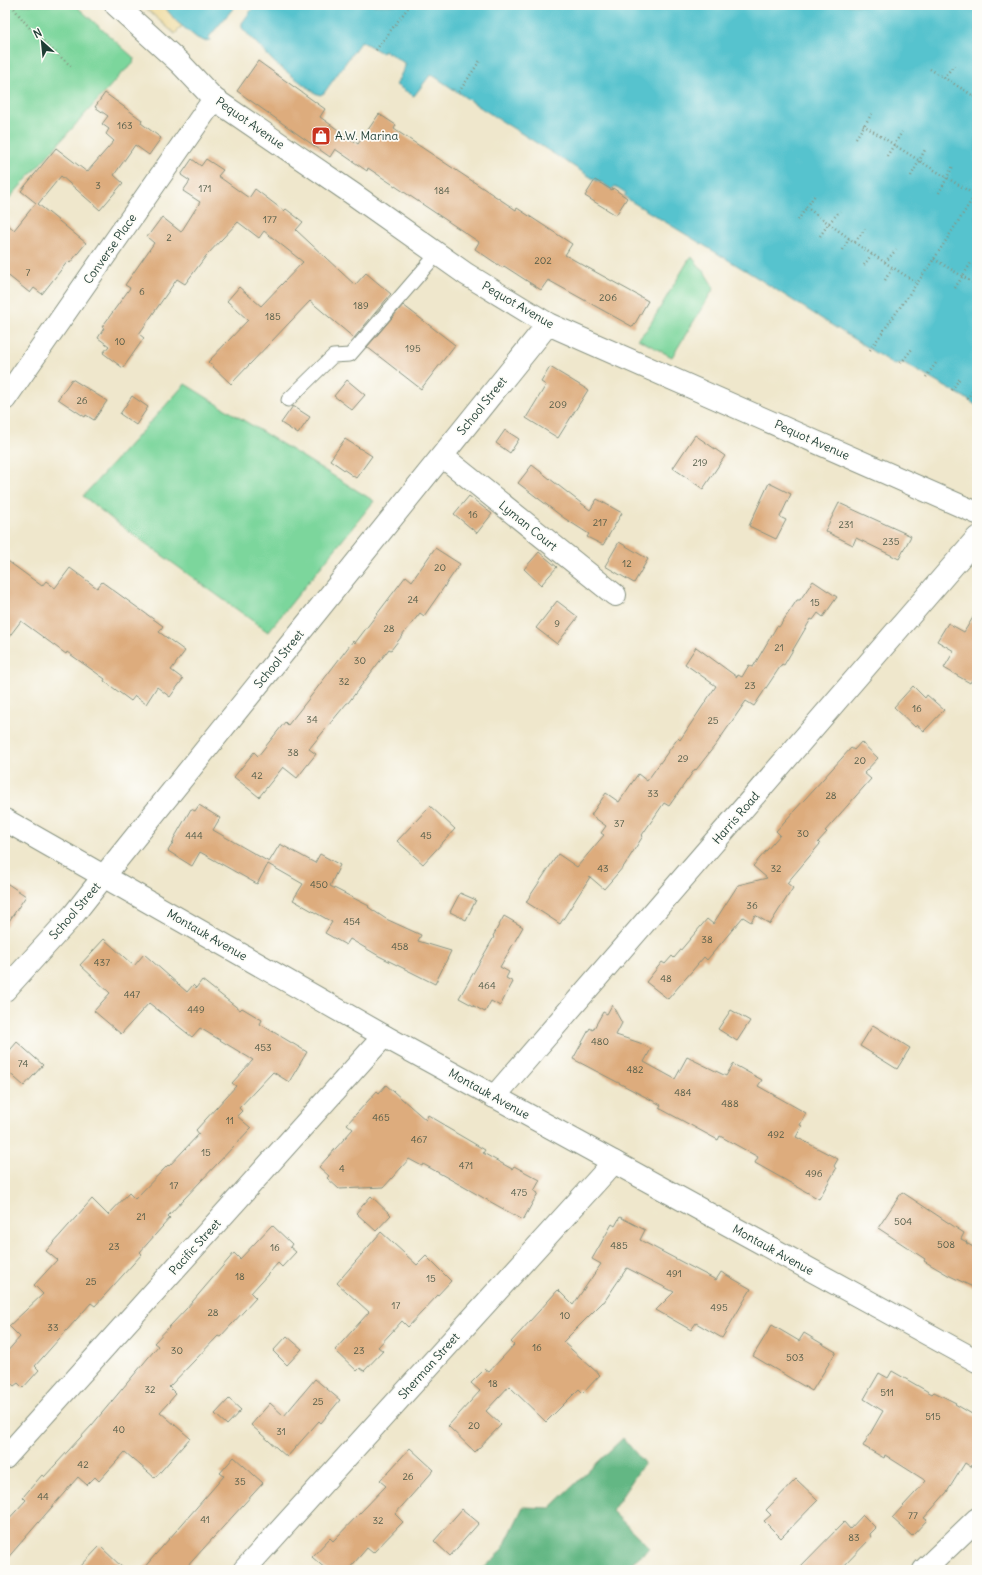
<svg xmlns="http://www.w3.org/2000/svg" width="982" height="1575" viewBox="0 0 982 1575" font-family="Delius,sans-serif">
<rect width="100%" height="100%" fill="#fdfcf7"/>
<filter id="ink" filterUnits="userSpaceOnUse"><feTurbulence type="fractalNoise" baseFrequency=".025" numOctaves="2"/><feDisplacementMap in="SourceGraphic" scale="8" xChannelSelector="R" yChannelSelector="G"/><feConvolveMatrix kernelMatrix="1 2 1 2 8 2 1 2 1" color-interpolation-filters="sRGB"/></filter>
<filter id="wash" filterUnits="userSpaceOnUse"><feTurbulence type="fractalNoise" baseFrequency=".012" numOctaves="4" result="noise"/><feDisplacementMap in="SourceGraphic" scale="16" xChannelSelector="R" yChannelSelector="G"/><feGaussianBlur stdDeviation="0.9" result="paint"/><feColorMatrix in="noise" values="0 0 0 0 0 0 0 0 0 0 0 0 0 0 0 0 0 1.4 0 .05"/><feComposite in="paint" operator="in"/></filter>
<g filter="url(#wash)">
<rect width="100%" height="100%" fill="#efe7cc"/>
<!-- green -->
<path fill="#7bd69c" stroke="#4d8a68" d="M5,5h70l59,53 -1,6 -11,9 -117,130z
M691,256l14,17 9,15 -42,69 -34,-18 10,-11z
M185,384l189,117 -106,131 -156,-113 -29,-23z"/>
<!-- forest -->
<path fill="#64b784" stroke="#427a5c" d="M623,1438l21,25 -32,48 38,37 -25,20 1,2h-144l19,-18 22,-45 27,1z"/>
<!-- sand -->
<path fill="#eeda9e" stroke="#868c69" d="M142,5h21l13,16 6,5 -7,8z"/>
<!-- water -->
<path fill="#56c3ce" stroke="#3a8081" d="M163,5h73l-27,32 1,3 -6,1 -7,-3 -21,-17z
M255,5h722v401l-13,-9 -24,-13 -36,-21 -11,1 -140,-89 -124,-75 -5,-3 2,-4 -11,-7 -3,4 -11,-8 -1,1 -122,-77 -47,-32 -17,22 -18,-11 10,-21 -22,-14 -2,3 -21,-12 -37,52 -4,2 -5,-2 -40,-30 -33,-35v-5z"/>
<g id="blocks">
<!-- building -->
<path fill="#ddac7d" d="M258,61l67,48 -5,8 38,27 21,-30 17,11 -2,4 122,81 1,-2 55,36 -7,11 83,46 -15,26 -85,-47 -7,10 -37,-24 -1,2 -28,-19 4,-7 -111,-74 -1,3 -32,-22 -5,8 -41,-29 -52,-37z
M105,93l37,27 -1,3 20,15 -12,17 -14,-10 -21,30 9,8 -23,27 -39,-34 -23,28 48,39 -16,20 -2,-2 -26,33 -8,-6 -4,5 -25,-20v-51l9,8 22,-27 -15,-12 35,-43 31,24 27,-31 -8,-7 3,-5 -7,-5 6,-8 -13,-9z
M192,159l9,7 5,-7 17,11 -5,6 31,22 6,-9 29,22 2,-2 17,13 -7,8 59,55 11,-12 25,21 -37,44 -44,-37 -79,83 -23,-22 40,-42 -21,-19 12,-14 22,19 42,-44 -39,-31 -5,7 -21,-16 -32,34 -21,28 -8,-5 -38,55 5,4 -21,30 -20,-15 6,-7 -11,-8 6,-10 -2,-1 28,-39 -5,-3 29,-42 -7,-6 15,-20 19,15 19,-30 -17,-11 7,-10 -9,-6z
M595,180l17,10 1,-2 14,10 -11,17 -31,-19z
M403,305l52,40 -34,44 -54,-42z
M550,367l38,23 -30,48 -32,-20 20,-33 -5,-3z
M72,379l35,22 -13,19 -8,-5 -1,2 -27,-18z
M347,380l18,15 -13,15 -18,-14z
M132,396l16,11 -12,18 -16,-11z
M293,406l17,11 -12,17 -17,-11z
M505,430l14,9 -9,14 -14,-10z
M695,435l30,21 -22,33 -30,-21z
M345,439l27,17 -16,22 -26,-18z
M532,465l58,45 7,-11 25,14 -19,32 -16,-8 2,-3 -25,-16 -46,-35z
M769,483l22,11 -11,23 6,3 -10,19 -27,-13z
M469,496l23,18 -15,19 -23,-19z
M839,503l72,33 -12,23 -43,-21 -3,7 -28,-14z
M619,542l29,17 -14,24 -29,-17z
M435,548l25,16 -36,52 -4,-3 -29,37 -2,-1 -41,54h-1l-38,46 7,5 -19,24 -14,-11 -24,30 -25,-20 20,-25 4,4 27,-34 3,3 23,-29 42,-55 2,2 51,-67 6,5z
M539,552l18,15 -16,18 -17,-16z
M5,559l37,27 4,-5 9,7 15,-20 27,20 5,-6 61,44 -4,6 26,19 -14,19 12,9 -13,18 -13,-10 -11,17 -11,-8 -4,5 -27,-20 1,-2 -38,-27 -1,2 -45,-33 -16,21z
M813,581l24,16 -14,20 -5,-4 -5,7 -2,-1 -27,46 -2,-1 -28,42 -8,-5 -29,42 -21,27 -1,-1 -26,37 -5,-3 -22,32 1,1 -19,30 -20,23 -14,-12 -30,47 -34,-22 32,-48 19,13 27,-32 -3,-2 5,-7 -15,-11 15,-22 13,9 19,-28 9,7 31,-43 2,2 36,-54 -31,-22 11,-17 41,30 1,-2 4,2 7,-12 4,2 24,-41 2,1 18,-27h3z
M557,601l21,16 -21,27 -21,-16z
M977,611v60l-7,12 -26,-15 10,-17 -17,-10 11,-18 16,9z
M913,686l12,12 2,-3 17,15 -20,21 -7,-6 -2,2 -21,-20z
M861,742l17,16 -14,15 7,6 -46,52 2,1 -9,10 2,2 -33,39 6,5 -23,36 -15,-9 -4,7 -8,-5 -36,43 -3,-3 -36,42 -22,-17 16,-20 3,2 7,-8 2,2 33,-39 6,5 25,-39 29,-7 -14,-12 27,-31 -4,-4 75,-83 3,2z
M199,805l21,13 -7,12 56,32 11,-18 35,19 5,-9 20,11 -10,21 39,20 -1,1 18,12 35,16 -3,6 33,10 -16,33 -56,-28 -29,-17 -4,6 -21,-12 7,-11 -39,-22 10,-16 -35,-20 -11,20 -57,-32 -8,14 -24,-15 6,-10 -1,-1 18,-31 4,2z
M430,806l25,23 -32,35 -26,-23z
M5,882l21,14 -21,31z
M460,893l16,7 -10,20 -16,-8z
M504,916l19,11 -23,40 9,5 -3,6 7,4 -13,24 -9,-5 -6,11 -26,-14 35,-61 -1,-1z
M104,939l30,27 10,-12 43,38 6,-7 3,3 6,-8 38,30 2,-2 20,12 -2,4 47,28 -18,30 -16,-10 -34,36 3,3 -5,5 14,12 -83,88 2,2 -30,34 2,2 -28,31 -19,21 -4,-3 -56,63 4,4 -16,18 -5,-5 -4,3 -9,-8v-24l15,-17 -11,-11 34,-32 -9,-9 23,-25 -11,-9 46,-52 16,16 21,-22 6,6 33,-34 1,1 30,-32 -3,-4 40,-44 -4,-3 21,-23 -53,-32 -8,9 -43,-34 -28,31 -27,-23 16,-18 -30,-28z
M612,1005l10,18 -6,12 24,8 11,6 -7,13 31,17 12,-22 39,19 7,-12 29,16 -4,6 48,27 -6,12 2,1 -6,11 42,22 -4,7 2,3 -17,30 -64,-36 3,-6 -38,-21 -2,4 -59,-32 2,-3 -88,-46 17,-31 3,2 10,-18 4,2z
M731,1010l19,11 -13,20 -19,-12z
M873,1025l37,23 -13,21 -37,-23z
M17,1042l26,23 -19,21 -19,-17v-13z
M386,1085l40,35 2,-5 17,10 -1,1 41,24 -2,3 29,16 2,-3 26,14 -6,11 4,2 -15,27 -100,-56 -1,2 -13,-7 -25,28 -45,2 -12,-11 2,-2 -10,-9 34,-38 -6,-5 30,-33 2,2z
M902,1192l62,41 -3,6 6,3 -1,1 11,6v40l-29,-14 -24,-14 1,-2 -47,-31z
M371,1196l20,19 -15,16 -20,-18z
M620,1217l25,13 -5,10 76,40 5,-8 30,17 -29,49 -26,-15 -5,7 -35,-20 18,-18 -47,-24 -23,34h-1l-40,40 37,33 -17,18 -4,-4 -33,33 -37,-36 -23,25 15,14 -26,27 -27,-26 32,-35 -9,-8 14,-14 4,3 25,-27 -3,-3 47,-52 15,15 28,-41 -9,-5 20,-35 3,2z
M272,1225l20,19 -2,3 6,5 -14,15 -4,-4 -27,30 5,5 -36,39 -2,-1 -49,51 7,7 -16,18 30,26 -35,40 -30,-26 -26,29 -4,-4 -8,8 -9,-8 -73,84v-38l21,-23 -3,-3 19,-22 2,2 48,-52 66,-79 -4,-3 33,-35 47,-55 6,6z
M381,1232l36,33 9,-9 25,25 -43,46 -6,-6 -24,26 5,4 -19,20 -4,-3 -3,3 -22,-21 34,-38 -32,-29z
M772,1325l27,16 5,-8 32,19 -24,39 -59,-35z
M287,1336l15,13 -15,16 -14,-14z
M892,1371l40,23 2,-2 22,11 -1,1 22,13v40l-6,10 -6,-4 -18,29 -23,26 3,2 -15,16 -20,-18 34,-37 -41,-26 -1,3 -21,-12 20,-35 -19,-12 15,-26 9,5z
M315,1379l25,21 -19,23 -2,-2 -32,36 -36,-32 19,-22 14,13z
M229,1399l12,11 -14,15 -12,-11z
M410,1448l24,22 -39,44 8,8 -30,31 -6,-5 -19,22h-21l-15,-13 18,-19 3,3 53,-55 -6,-5z
M234,1457l29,26 -79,87h-42l82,-94 -4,-3z
M796,1479l22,21 -37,38 -17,-17 7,-6 -5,-5z
M462,1509l17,14 -29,33 -16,-15z
M863,1515l13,13 -6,6 1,4 -31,32h-43l47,-48 6,7z
M100,1546l25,24h-48z"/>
</g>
</g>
<g filter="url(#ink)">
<use href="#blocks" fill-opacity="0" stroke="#879280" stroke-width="1"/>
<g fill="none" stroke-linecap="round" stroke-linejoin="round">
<!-- service casing -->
<g stroke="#879280" stroke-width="15">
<path id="service" d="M288,400l45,-44 17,-1 87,-101"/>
</g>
<!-- minor casing -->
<g stroke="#879280" stroke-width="24">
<path id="minor" d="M5,399l209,-300
M442,456l173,139
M5,990l69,-76 30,-38 444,-552
M494,1097l483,-559
M5,1458l379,-422
M244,1570l370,-408
M924,1570l53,-51"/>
</g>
<!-- tertiary casing -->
<g stroke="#879280" stroke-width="24">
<path id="tertiary" d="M116,5l64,58 34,36 139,95 113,80 72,44 10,6 429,189
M5,820l379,216 593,325"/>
</g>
<!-- path -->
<path stroke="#879280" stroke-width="2.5" stroke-dasharray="1 3" stroke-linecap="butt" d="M12,5c15,24 39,43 60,62
M376,50l34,-45
M930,69l47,29
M944,78l10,-13
M459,92l22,-33
M863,125l60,38 52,32
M856,138l17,-26
M887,156l15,-24
M911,176l15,-28
M939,193l14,-27
M806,207l55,40 56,36
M798,220l17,-25
M820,236l9,-13 11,-12
M855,242l10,-13
M843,250l6,-12
M934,259l43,26
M885,262l11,-12
M864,265l8,-11
M885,280l8,-13
M955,288l16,-25
M870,350l64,-91 43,-67
M901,363l11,-14
M926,377l10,-14
M952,390l8,-12
M967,399l10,-15"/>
<!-- service -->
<use href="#service" stroke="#fff" stroke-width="13"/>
<!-- minor -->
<use href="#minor" stroke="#fff" stroke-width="22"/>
<!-- tertiary -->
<use href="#tertiary" stroke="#fff" stroke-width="22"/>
</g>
</g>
<!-- icons -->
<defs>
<g id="shop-square" transform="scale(1)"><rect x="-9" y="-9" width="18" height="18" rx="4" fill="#c8321e" stroke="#fdfcf7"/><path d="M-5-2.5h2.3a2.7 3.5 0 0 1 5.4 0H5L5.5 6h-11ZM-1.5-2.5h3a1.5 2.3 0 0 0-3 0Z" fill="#fff"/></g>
</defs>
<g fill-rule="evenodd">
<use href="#shop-square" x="321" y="136"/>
</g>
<g text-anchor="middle" stroke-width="3.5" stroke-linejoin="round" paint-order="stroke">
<!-- number labels -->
<g font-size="10" fill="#4e5946">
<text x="125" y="129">163</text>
<text x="98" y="189">3</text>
<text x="205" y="192">171</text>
<text x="442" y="194">184</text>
<text x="270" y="223">177</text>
<text x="169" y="241">2</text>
<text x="543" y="264">202</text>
<text x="28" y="276">7</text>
<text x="142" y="295">6</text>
<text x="608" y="301">206</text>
<text x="361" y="309">189</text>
<text x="273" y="320">185</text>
<text x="120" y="345">10</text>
<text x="413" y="352">195</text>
<text x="82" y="404">26</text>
<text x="558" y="408">209</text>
<text x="700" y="466">219</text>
<text x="473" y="518">16</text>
<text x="600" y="526">217</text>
<text x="846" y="528">231</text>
<text x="891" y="545">235</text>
<text x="627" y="567">12</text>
<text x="440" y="571">20</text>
<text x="413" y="603">24</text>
<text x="815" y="606">15</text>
<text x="557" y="627">9</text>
<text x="389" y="632">28</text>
<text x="779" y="651">21</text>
<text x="360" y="664">30</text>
<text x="344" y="685">32</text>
<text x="750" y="689">23</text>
<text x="917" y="712">16</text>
<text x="312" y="723">34</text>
<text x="713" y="724">25</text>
<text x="293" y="756">38</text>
<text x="683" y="762">29</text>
<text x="860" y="764">20</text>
<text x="257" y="779">42</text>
<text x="653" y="797">33</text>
<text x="831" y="799">28</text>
<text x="619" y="827">37</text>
<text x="803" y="837">30</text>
<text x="194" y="839">444</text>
<text x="426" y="839">45</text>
<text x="603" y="872">43</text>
<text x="776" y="872">32</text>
<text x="319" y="888">450</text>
<text x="752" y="909">36</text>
<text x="352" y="925">454</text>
<text x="707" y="943">38</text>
<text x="400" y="950">458</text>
<text x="102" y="966">437</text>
<text x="666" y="982">48</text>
<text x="487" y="989">464</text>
<text x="132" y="998">447</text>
<text x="196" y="1013">449</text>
<text x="600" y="1045">480</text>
<text x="263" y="1051">453</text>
<text x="23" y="1067">74</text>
<text x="635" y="1073">482</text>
<text x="683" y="1096">484</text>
<text x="730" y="1107">488</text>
<text x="381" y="1121">465</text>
<text x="230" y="1124">11</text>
<text x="776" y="1138">492</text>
<text x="419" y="1143">467</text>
<text x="206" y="1156">15</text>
<text x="466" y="1169">471</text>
<text x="342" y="1172">4</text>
<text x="814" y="1177">496</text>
<text x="174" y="1189">17</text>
<text x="519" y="1196">475</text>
<text x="141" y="1220">21</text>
<text x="903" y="1225">504</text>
<text x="946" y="1248">508</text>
<text x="619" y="1249">485</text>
<text x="114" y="1250">23</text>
<text x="275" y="1251">16</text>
<text x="674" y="1277">491</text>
<text x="240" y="1280">18</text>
<text x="431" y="1282">15</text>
<text x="91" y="1285">25</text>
<text x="396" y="1309">17</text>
<text x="719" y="1311">495</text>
<text x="213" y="1316">28</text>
<text x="565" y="1319">10</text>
<text x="53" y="1331">33</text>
<text x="537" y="1351">16</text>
<text x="177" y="1354">30</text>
<text x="359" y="1354">23</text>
<text x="795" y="1361">503</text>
<text x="493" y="1387">18</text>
<text x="150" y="1393">32</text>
<text x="887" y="1396">511</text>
<text x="318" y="1405">25</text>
<text x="933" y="1420">515</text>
<text x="474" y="1429">20</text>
<text x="119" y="1433">40</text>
<text x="281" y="1435">31</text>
<text x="83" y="1468">42</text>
<text x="408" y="1480">26</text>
<text x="240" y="1485">35</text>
<text x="43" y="1500">44</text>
<text x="913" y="1519">77</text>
<text x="205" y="1523">41</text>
<text x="378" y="1524">32</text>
<text x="854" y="1541">83</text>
</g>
<!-- street labels -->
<g font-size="12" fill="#1f3d34" stroke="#fdfcf7">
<text transform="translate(250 123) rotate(35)" y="4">Pequot Avenue</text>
<text transform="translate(110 249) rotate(-55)" y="4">Converse Place</text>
<text transform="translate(518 305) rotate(30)" y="4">Pequot Avenue</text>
<text transform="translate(482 406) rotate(-51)" y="4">School Street</text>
<text transform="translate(812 440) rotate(24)" y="4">Pequot Avenue</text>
<text transform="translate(528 526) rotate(39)" y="4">Lyman Court</text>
<text transform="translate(279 659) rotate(-51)" y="4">School Street</text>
<text transform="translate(736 818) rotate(-49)" y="4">Harris Road</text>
<text transform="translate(75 911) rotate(-49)" y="4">School Street</text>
<text transform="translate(207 935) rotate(30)" y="4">Montauk Avenue</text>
<text transform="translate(489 1094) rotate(29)" y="4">Montauk Avenue</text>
<text transform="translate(195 1247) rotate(-48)" y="4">Pacific Street</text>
<text transform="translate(773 1250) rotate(29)" y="4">Montauk Avenue</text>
<text transform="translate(429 1366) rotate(-48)" y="4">Sherman Street</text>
</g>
<!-- poi labels -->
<g font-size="12" fill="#1f3d34" stroke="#fdfcf7" text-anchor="start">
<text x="335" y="140">A.W. Marina</text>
</g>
</g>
<!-- margin -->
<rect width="982" height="1575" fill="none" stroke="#fdfcf7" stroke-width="20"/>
<!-- north arrow -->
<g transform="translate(42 42) rotate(333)" stroke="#fdfcf7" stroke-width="3" paint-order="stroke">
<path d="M0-3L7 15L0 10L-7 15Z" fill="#1f3d34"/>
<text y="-6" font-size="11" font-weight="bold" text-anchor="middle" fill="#1f3d34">N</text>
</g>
</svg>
